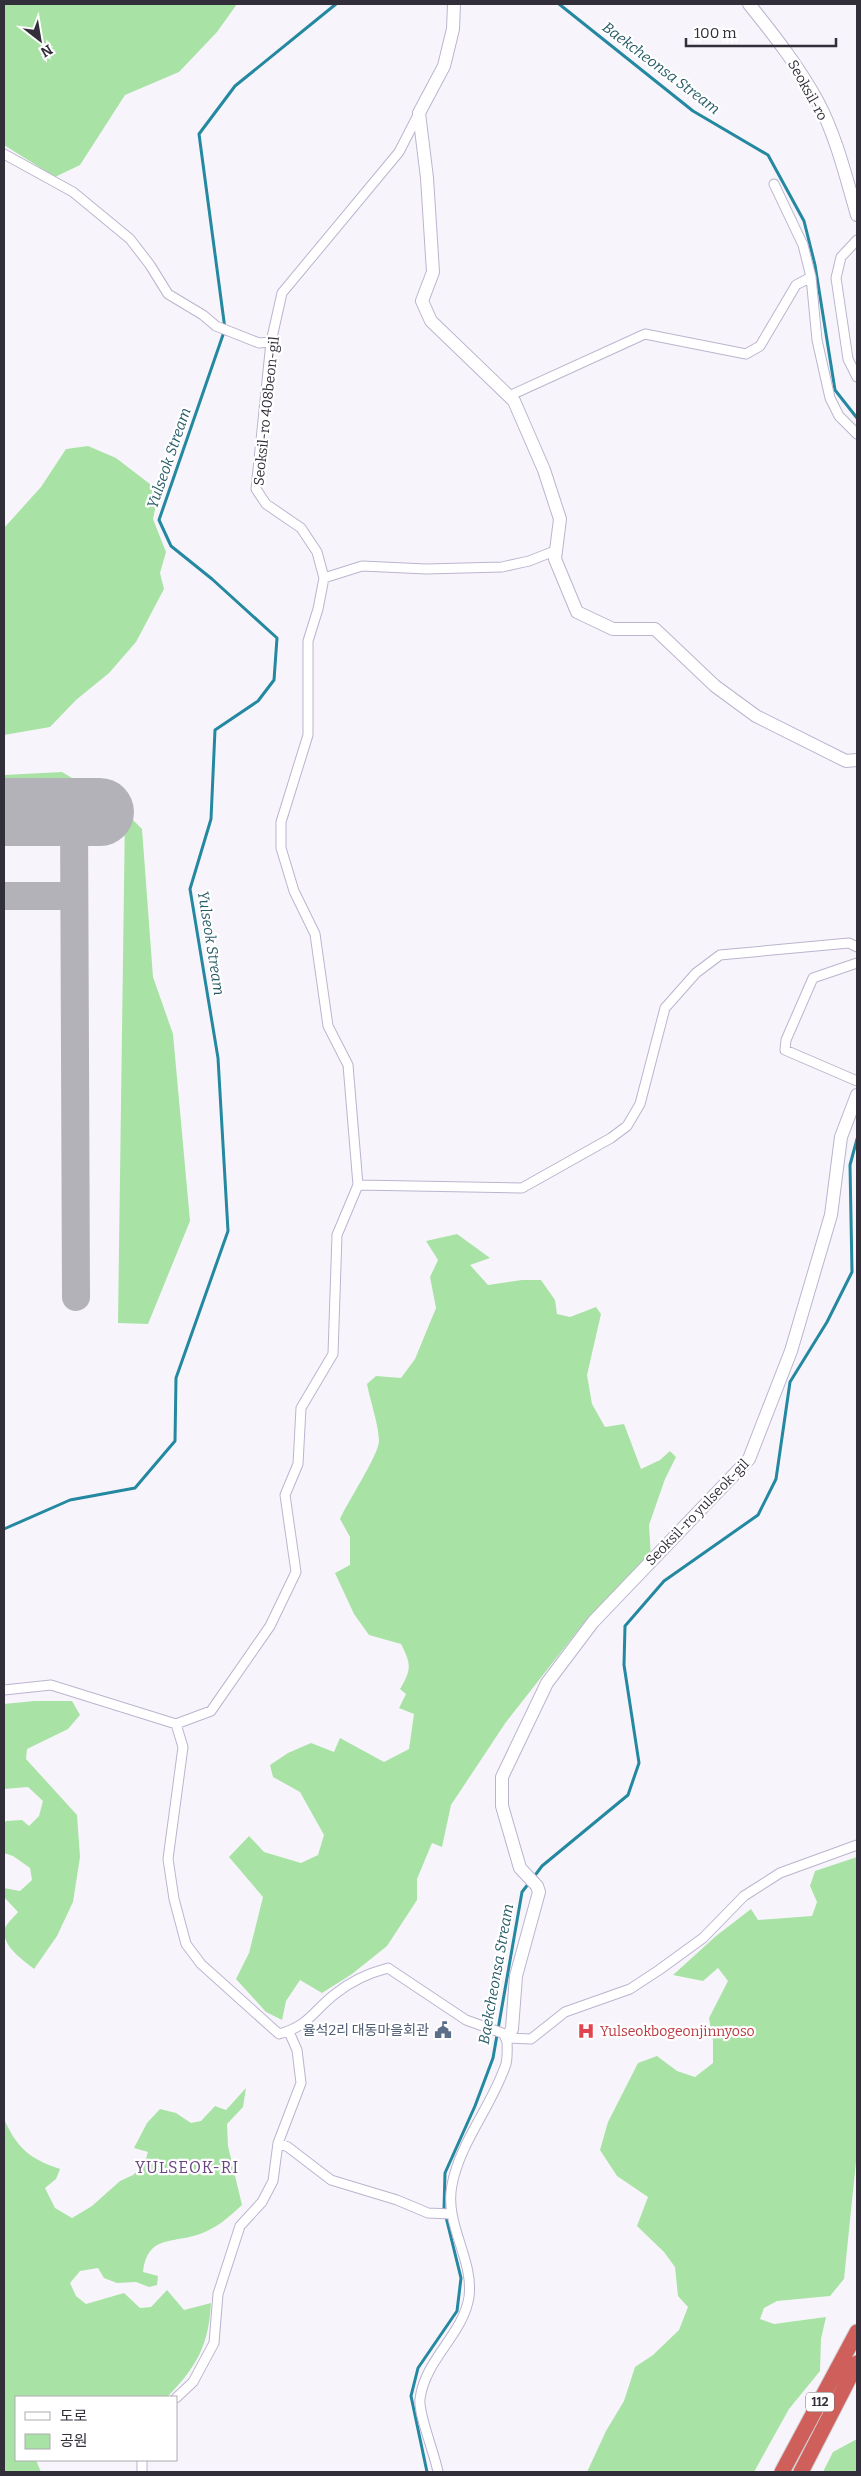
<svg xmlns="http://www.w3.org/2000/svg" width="861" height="2476" viewBox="0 0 861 2476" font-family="Bitter,'Noto Sans KR',serif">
<rect width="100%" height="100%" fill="#f7f5fb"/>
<!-- green -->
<path fill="#a9e2a5" d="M4,4h233l-20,28 -38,40 -54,23 -45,70 -25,12 -51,-32z
M88,446l28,12 43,33 -6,28 13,33 -6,21 4,16 -28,53 -27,31 -33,27 -26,27 -46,8v-207l37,-41 25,-38z
M62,772l57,34 23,23 11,148 20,57 17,187 -42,103 -30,-1 7,-511 -41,-22 -80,-1v-14z
M457,1234l33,24 -20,7 18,20 34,-5h19l14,20 2,14 13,3 26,-10 5,7 -14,61 5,29 13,23 19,-3 17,45 19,-9 10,-9 6,6 -11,22 -16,46 2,33 -68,66 -77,98 -55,83 -9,42 -10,-4 -15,36v21l-30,46 -35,28 -30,19 -22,-13 -14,21 -4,19 -16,-8 -30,-33 13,-26 14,-56 -34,-40 20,-21 15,16 37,11 17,-8 6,-20 -24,-43 -27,-15 -3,-12 18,-12 23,-10 23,9 6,-14 44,24 25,-13 5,-35 -15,-6 7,-14 -6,-5c12,-20 11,-25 1,-45l-32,-9 -15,-21 -19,-41 15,-8v-28l-10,-18c7,-16 39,-65 39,-78 0,-15 -9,-41 -12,-57l9,-8 25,2 14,-19 21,-51 -6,-31 8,-17 -12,-19z
M34,1701h38l8,14 -12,14 -41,20 -1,10 51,56 3,42 -7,45 -16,34 -23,33c-11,-9 -34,-24 -29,-41 3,-6 9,-11 13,-16l-14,-15v-9l16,3 12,-11 -2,-12 -17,-12 -9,-3v-29l2,-3 16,-1 7,6 10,-10 4,-15 -15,-14 -24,2v-85z
M857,1857v295l-13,127 -14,17 -53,5 -13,7 -4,11 14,5 52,-7 -5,22 -1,32 -31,38 -35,63h-167l19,-41 18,-30 11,-34 18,-12 26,-25 9,-23 -10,-11 -3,-29 -11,-15 -27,-26 11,-29 -31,-21 -17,-26 8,-28 30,-59 19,-7 20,15 18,6 18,-14v-22l-4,-23 19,-37 -10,-13 -15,13 -30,-6 43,-39 35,-27 7,11 54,-4 5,-14 -7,-16 5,-15z
M246,2088l-3,19 -16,17 1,22 14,59c-14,13 -26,24 -45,30 -26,8 -50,1 -54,37l15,4 -1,9 -8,2 -13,-5 -19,1 -13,-5 -6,-10 -18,3 -10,12 6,13 10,8 38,-11 16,15 11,-1 16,-17 17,20 27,-7c-2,42 -15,65 -44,94h-151v63h20l5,12h-37v-353c13,29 26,40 56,50l-4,10 -11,9 10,20 17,10 20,-12 28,-25 13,-6 11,-10 4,-13 -14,-4 13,-25 13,-14 16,4 15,10 10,-2 14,-15 11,4z
M857,2439v33h-34l10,-20z"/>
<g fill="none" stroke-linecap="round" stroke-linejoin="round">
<!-- stream -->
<path stroke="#2388a0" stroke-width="3" d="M559,4l134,107 75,44 36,66 11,44 20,125 22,28
M4,1529l66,-29 65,-12 40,-47 1,-63 52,-147 -10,-173 -28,-169 21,-70 4,-89 43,-29 16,-21 3,-42 -65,-59 -41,-33 -12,-26 66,-191 -26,-195 36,-48 101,-82
M533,1878l9,-12 86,-71 11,-32 -15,-98 1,-39 39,-45 94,-66 18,-36 14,-97 37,-60 25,-50 -2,-107 7,-26
M427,2472l-16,-76 7,-28 39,-57 4,-33 -17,-69 1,-36 30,-67 18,-48 29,-166 7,-9"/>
<!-- taxiway -->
<path stroke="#b4b2b9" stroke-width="28" d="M74,813l2,484
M4,896h70"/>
<!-- runway -->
<path stroke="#b4b2b9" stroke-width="68" d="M4,812h96"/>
<!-- street casing -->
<g stroke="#bcb4cf" stroke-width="11">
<path id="street" d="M4,154l69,38 57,47 20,26 18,29 35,21 13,11 43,17 12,-1
M774,184l29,61 8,32 6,63 13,58 9,18 18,18
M857,240l-16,17 -5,21 12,81 9,18
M509,396l136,-62 101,20 14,-8 36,-61 15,-8
M324,578l38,-12 64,3 76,-2 27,-6 28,-11
M857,963l-44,15 -27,62 -1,10 72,31
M358,1185l164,3 89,-50 16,-12 13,-22 25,-96 31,-35 24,-18 129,-12 8,4
M4,1690l47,-5 125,39 35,-13 59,-85 26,-54 -11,-77 13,-31 3,-56 32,-54 4,-119 21,-50 -10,-120 -20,-39 -13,-92 -21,-43 -13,-43v-26l27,-87v-94l10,-32 6,-31 -7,-26 -16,-24 -35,-24 -10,-15 15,-147 11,-49 117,-141 20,-39
M176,1724l7,23 -15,112 6,40 12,45 15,20 78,70c30,-8 34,-23 56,-40 16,-13 34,-21 53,-26l78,52 36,13 5,5
M507,2038l24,1 34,-27 65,-23 29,-19 44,-32 41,-42 36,-23 77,-28
M278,2143l10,4 43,33 66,20 31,13 24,1
M176,2398l17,-16 21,-39 4,-49 22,-68 22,-24 11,-21 5,-38 23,-60 -4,-33 -8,-18
M142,2472v-12
M438,2472c-3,-17 -20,-59 -18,-73 5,-40 43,-64 49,-102 5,-38 -25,-73 -17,-112 8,-43 40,-79 54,-121 2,-8 1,-18 1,-26"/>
</g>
<!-- secondary casing -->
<g stroke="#bcb4cf" stroke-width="14">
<path id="secondary" d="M454,4l-1,25 -9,37 -25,47 8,65 6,94 -11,29 9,20 83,80 30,69 16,49 -5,40 22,53 36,17h42l60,57 41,30 90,45 11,-1
M749,4c25,31 50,63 69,98 18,34 28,75 39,113
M507,2038l5,-9 4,-53 23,-84 -2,-6 -17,-18 -18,-62v-29l45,-94 46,-61 156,-163 42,-108 40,-136 10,-78 16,-42"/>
</g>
<!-- highway casing -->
<g stroke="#d2d1d4" stroke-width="17">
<path id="highway" d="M782,2472l75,-140
M801,2472l56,-109"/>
</g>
<!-- street -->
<use href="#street" stroke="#fff" stroke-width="9"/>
<!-- secondary -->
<use href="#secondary" stroke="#fff" stroke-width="12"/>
<!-- highway -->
<use href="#highway" stroke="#cf5f5b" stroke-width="15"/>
</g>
<!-- icons -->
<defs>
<g id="civic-bare" transform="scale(1.35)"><path d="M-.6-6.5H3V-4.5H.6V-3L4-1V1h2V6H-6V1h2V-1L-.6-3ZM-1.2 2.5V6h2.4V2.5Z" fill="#5c6f8a" stroke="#fff" stroke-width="2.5" paint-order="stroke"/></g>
<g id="hospital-bare" transform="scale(1.35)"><path d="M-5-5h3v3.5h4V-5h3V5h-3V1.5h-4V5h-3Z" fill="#e0444e" stroke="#fff" stroke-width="2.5" paint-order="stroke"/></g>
</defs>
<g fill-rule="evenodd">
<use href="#civic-bare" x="443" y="2030"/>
<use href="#hospital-bare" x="586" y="2031"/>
</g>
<g text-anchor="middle" stroke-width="4.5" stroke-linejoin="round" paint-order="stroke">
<!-- shield labels -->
<rect fill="#fff" stroke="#706d75" stroke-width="1" x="806" y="2392.5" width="28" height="19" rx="4"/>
<g font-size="12" font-weight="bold" fill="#322f3a">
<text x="820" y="2406">112</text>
</g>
<!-- street labels -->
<g font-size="14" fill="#322f3a" stroke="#fff">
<text transform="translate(808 90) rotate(61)" y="5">Seoksil-ro</text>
<text transform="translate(266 411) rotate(-84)" y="5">Seoksil-ro 408beon-gil</text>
<text transform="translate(697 1512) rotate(-46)" y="5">Seoksil-ro yulseok-gil</text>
</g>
<!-- service labels -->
<g font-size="14" fill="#4e5e75" stroke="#fff" text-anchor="end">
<text x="429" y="2035">율석2리 대동마을회관</text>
</g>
<!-- health labels -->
<g font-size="14" fill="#be3a42" stroke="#fff" text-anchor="start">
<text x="600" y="2036">Yulseokbogeonjinnyoso</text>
</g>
<!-- water labels -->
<g font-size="15" font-style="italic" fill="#275c68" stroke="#fff">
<text transform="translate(661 68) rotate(37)" y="5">Baekcheonsa Stream</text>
<text transform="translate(169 458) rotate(-71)" y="5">Yulseok Stream</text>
<text transform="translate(211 943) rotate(81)" y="5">Yulseok Stream</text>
<text transform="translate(496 1974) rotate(-80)" y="5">Baekcheonsa Stream</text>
</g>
<!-- quarter labels -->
<g font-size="16" letter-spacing="1" fill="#684580" stroke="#fff">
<text x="187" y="2173">YULSEOK-RI</text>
</g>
</g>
<!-- border -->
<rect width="861" height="2476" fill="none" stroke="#322f3a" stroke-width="10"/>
<!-- legend -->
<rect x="15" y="2396" width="162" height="65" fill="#ffffff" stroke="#adacb0"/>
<rect x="25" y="2412" width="25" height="8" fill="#ffffff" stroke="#adacb0"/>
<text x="60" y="2421" font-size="15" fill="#322f3a">도로</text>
<rect x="25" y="2434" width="25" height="15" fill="#a9e2a5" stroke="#adacb0"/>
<text x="60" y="2446" font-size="15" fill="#322f3a">공원</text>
<!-- north arrow -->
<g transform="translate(40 40) rotate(149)" stroke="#ffffff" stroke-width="4" paint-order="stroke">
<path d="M0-4L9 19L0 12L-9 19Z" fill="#322f3a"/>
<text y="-8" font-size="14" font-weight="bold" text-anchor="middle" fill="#322f3a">N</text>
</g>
<!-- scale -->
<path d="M686 38v8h150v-8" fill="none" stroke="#322f3a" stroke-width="2.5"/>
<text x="694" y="38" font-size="15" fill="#322f3a" stroke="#ffffff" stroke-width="4" paint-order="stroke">100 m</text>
</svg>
